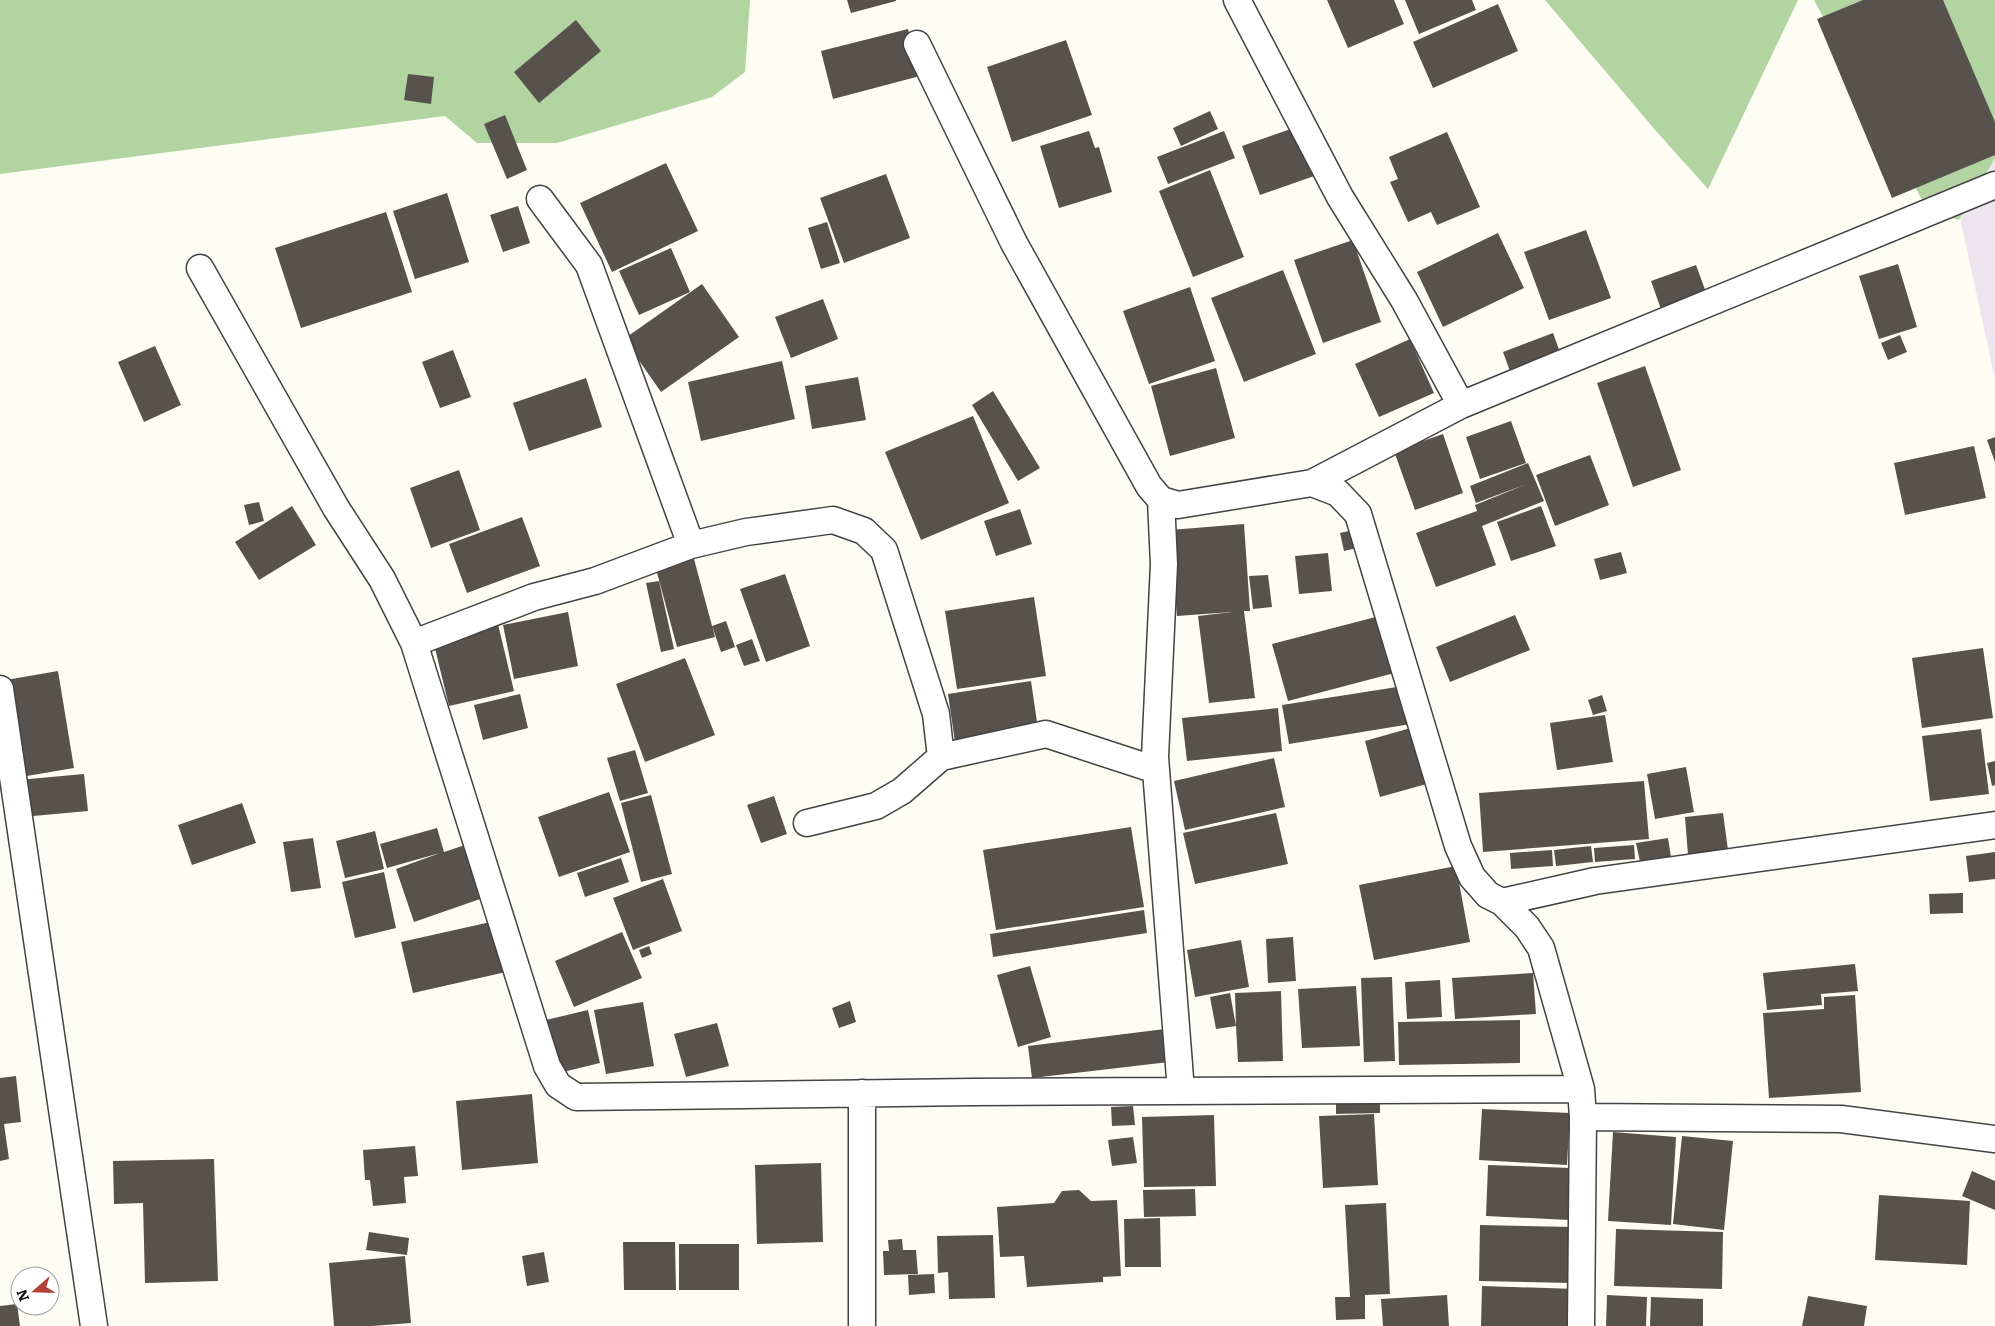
<svg xmlns="http://www.w3.org/2000/svg" width="1995" height="1326" viewBox="0 0 1995 1326" font-family="Literata,serif">
<rect width="100%" height="100%" fill="#fefdf4"/>
<!-- industrial -->
<path fill="#ede5ed" d="M1995,158v221l-35,-161z"/>
<!-- forest -->
<path fill="#b1d4a1" d="M0,0h750l-5,72 -33,25 -155,46h-80l-32,-27 -445,58z
M1545,0h253l-90,189 -52,-58z
M1814,0h181v158l-36,62 -31,-9z"/>
<!-- building -->
<path fill="#57524d" d="M847,0h49v1l-45,12z
M1327,0h67l10,24 -56,24z
M1405,0h67l4,10 -57,24z
M1863,0h80l52,122v33l-103,43 -75,-179z
M1498,4l20,47 -85,37 -20,-46z
M576,20l25,31 -62,52 -25,-31z
M908,29l12,47 -87,23 -12,-48z
M1066,40l26,75 -80,27 -25,-75z
M408,74l26,3 -3,27 -27,-4z
M1210,111l8,18 -37,17 -8,-18z
M505,115l22,55 -20,9 -23,-55z
M1299,126l18,49 -57,20 -18,-49z
M1089,131l6,17 4,-1 13,45 -53,16 -19,-62z
M1224,131l11,27 -67,26 -11,-27z
M1447,132l33,75 -43,18 -6,-13 -23,10 -18,-40 8,-3 -9,-22z
M666,163l32,68 -86,41 -32,-69z
M1210,170l34,87 -51,20 -34,-86z
M886,174l24,64 -66,25 -24,-65z
M447,193l22,69 -54,17 -22,-68z
M518,206l12,37 -27,9 -13,-37z
M386,212l26,80 -111,36 -26,-80z
M827,222l13,41 -19,6 -13,-41z
M1586,230l25,68 -62,22 -25,-68z
M1498,233l26,55 -81,39 -26,-55z
M1353,240l28,82 -58,21 -29,-83z
M671,248l19,44 -51,23 -20,-44z
M1898,264l19,63 -38,12 -20,-63z
M1696,265l11,30 -45,17 -11,-31z
M1283,270l33,84 -72,28 -33,-84z
M702,284l37,53 -78,55 -37,-53z
M1190,287l25,74 -66,23 -26,-73z
M823,299l15,40 -47,19 -16,-41z
M1553,333l8,22 -50,19 -8,-22z
M1900,335l7,17 -19,8 -7,-17z
M1410,339l24,54 -55,24 -24,-53z
M155,346l26,59 -37,17 -26,-60z
M453,350l18,47 -31,11 -18,-46z
M782,361l13,58 -94,22 -13,-59z
M1645,366l36,104 -48,17 -36,-104z
M1216,368l19,70 -65,18 -19,-70z
M858,377l8,43 -54,9 -7,-43z
M586,378l16,49 -73,24 -16,-48z
M993,391l47,77 -22,13 -46,-76z
M973,416l36,87 -88,37 -36,-88z
M1511,421l15,42 -46,16 -14,-42z
M1443,434l20,59 -48,17 -21,-59z
M1995,437v25l-8,-22z
M1974,446l12,52 -81,17 -11,-52z
M1590,455l19,50 -54,21 -19,-51z
M1528,463l16,38 -62,25 14,39 -60,22 -20,-54 61,-22 -2,-6 54,-22 -53,20 -6,-17z
M459,470l21,60 -49,18 -21,-60z
M259,502l5,19 -15,4 -5,-20z
M292,506l24,39 -57,35 -24,-38z
M1541,506l15,40 -45,15 -14,-39z
M1020,509l12,35 -36,12 -12,-35z
M522,517l18,49 -73,27 -18,-49z
M1244,524l6,87h-6l11,87 -46,5 -11,-87 34,-4 -55,4 -7,-86z
M1353,530l4,18 -13,3 -4,-18z
M1621,552l6,21 -27,7 -6,-21z
M1328,553l4,38 -33,3 -4,-38z
M694,559l21,78 -38,10 -21,-78z
M785,574l25,72 -44,16 -26,-73z
M1268,575l4,32 -19,2 -4,-33z
M659,581l15,68 -13,3 -15,-69z
M1034,597l12,79 -89,13 -12,-78z
M568,612l10,54 -64,13 -11,-54z
M1387,614l15,57 -114,30 -16,-57z
M1515,615l15,35 -80,32 -14,-35z
M497,620l17,71 -65,15 -17,-70z
M726,621l9,26 -14,5 -9,-26z
M752,639l8,22 -16,5 -8,-21z
M1983,648l10,70 -71,10 -10,-70z
M685,658l30,77 -70,27 -29,-78z
M58,671l16,97 -71,12 -3,-99z
M1031,681l7,48 -83,13 -7,-48z
M1416,684l7,38 -134,22 -7,-39z
M520,694l8,34 -45,12 -9,-35z
M1602,695l5,16 -14,4 -5,-15z
M1278,708l4,43 -95,10 -5,-43z
M1605,715l8,47 -56,8 -7,-47z
M1414,727l16,56 -50,14 -15,-56z
M1981,729l8,65 -59,7 -8,-65z
M635,750l13,43 -28,8 -13,-43z
M1274,758l11,49 -100,23 -11,-49z
M1995,761v24l-3,1 -5,-23z
M1686,767l8,45 -39,7 -8,-45z
M84,774l4,37 -66,6 -4,-37z
M1644,781l5,58 -166,13 -4,-59z
M609,792l21,60 -71,25 -21,-60z
M651,795l21,79 -31,8 -20,-79z
M774,796l13,38 -26,9 -14,-38z
M242,803l14,40 -64,22 -14,-40z
M1276,813l12,51 -93,20 -12,-51z
M1723,813l5,37 -40,5 -3,-38z
M1131,827l13,80 -148,23 -13,-80z
M437,828l7,24 21,-7 18,53 -69,24 -18,-53 44,-16 -53,15 -7,-24z
M375,831l9,38 -39,9 -9,-37z
M313,838l8,50 -30,4 -8,-50z
M1668,838l3,19 -31,5 -4,-19z
M1634,845l1,14 -40,3 -1,-14z
M1591,846l2,16 -37,4 -2,-16z
M1552,850l1,16 -42,3 -1,-16z
M1995,852v27l-26,3 -3,-26z
M621,858l8,24 -44,15 -8,-24z
M1456,866l14,76 -96,18 -15,-75z
M384,872l12,56 -41,10 -13,-56z
M663,879l19,52 -49,19 -20,-52z
M1963,893v20l-33,1 -1,-20z
M1144,910l3,23 -154,24 -3,-23z
M495,921l11,51 -93,21 -12,-51z
M622,932l20,46 -68,29 -19,-46z
M1293,937l3,44 -28,2 -2,-44z
M1241,940l8,47 -54,10 -8,-47z
M649,946l3,8 -10,4 -3,-8z
M1855,964l3,27 -37,3 1,11 -55,5 -4,-37z
M1030,966l21,71 -33,10 -21,-72z
M1533,973l3,41 -81,5 -3,-41z
M1392,977l3,84 -31,1 -3,-84z
M1440,980l2,37 -35,2 -2,-37z
M1356,986l4,60 -58,2 -4,-59z
M1281,991l2,70 -45,1 -2,-36 -20,3 -6,-32 20,-4 6,33 -1,-33z
M1855,995l6,97 -92,6 -6,-85 61,-4v-12z
M850,1001l6,21 -17,6 -7,-20z
M643,1002l11,64 -48,8 -12,-64z
M588,1010l12,53 -41,10 -13,-53z
M1520,1020v43l-121,2 -1,-43z
M717,1023l12,43 -43,11 -12,-43z
M1165,1029l4,33 -137,16 -4,-32z
M16,1076l5,46 -17,2 5,35 -9,2v-83z
M532,1094l6,69 -76,7 -6,-69z
M1380,1101v12l-44,1v-12z
M1133,1106l2,19 -23,1 -1,-19z
M1482,1109l88,4 -3,52 -88,-5z
M1374,1114l4,71 -55,3 -4,-72z
M1214,1115l2,71 -72,1 -2,-70z
M1613,1132l63,5 -5,88 -63,-4z
M1682,1136l51,5 -9,89 -51,-6z
M1133,1137l4,26 -25,3 -4,-26z
M415,1146l3,30 -14,1 2,26 -33,3 -3,-26h-5l-2,-30z
M214,1159l4,122 -73,2 -2,-80 -29,1 -1,-43z
M821,1163l2,79 -66,2 -2,-79z
M1488,1165l83,3 -2,52 -83,-4z
M1972,1171l23,10v29l-33,-14z
M1195,1189l1,27 -52,1 -1,-27z
M1079,1190l12,11 26,-1 4,76 -18,1v5l-76,5 -3,-31 -24,1 -3,-50 57,-4 8,-12z
M1879,1195l91,6 -3,64 -92,-5z
M1386,1203l4,91 -25,1v24l-29,1 -1,-23h15l-5,-92z
M1160,1218l1,49h-36l-1,-48z
M1480,1225l93,2 -1,56 -93,-2z
M1616,1229l107,3 -1,57 -108,-3z
M369,1232l40,6 -2,17 -41,-5z
M993,1235l2,63 -46,1 -1,-27 -10,1 -1,-37z
M902,1239l1,11h13l2,24 -34,1 -1,-24h6l-1,-11z
M623,1242h52l1,48h-52z
M679,1244h60v46h-60z
M544,1252l5,30 -22,4 -5,-30z
M405,1256l6,67 -39,3h-38l-5,-63z
M934,1274l1,19 -26,2 -1,-20z
M1482,1286l95,3 -1,37h-95z
M1447,1295l2,31h-66l-2,-27z
M1607,1295l40,2 -1,29h-40z
M1808,1296l59,10 -3,20h-62z
M1651,1297l52,2v27h-53z
M17,1304l3,22h-20v-20z"/>
<g fill="none" stroke-linecap="round" stroke-linejoin="round">
<!-- street casing -->
<g stroke="#434343" stroke-width="29">
<path id="street" d="M1237,0l103,197 64,103 57,105 534,-220
M917,44l97,199 135,243 12,14 17,5 134,-22 26,10 20,21 100,332 14,31 16,18 14,7 25,25 14,21 40,141
M540,199l49,66 102,280
M200,268l136,240 46,71 32,64 133,423 11,19 18,12 397,-5 608,-3 2,28 258,2 154,20
M1312,483l149,-78
M1161,500l3,64 -9,193 26,334
M414,643l120,-46 61,-16 96,-36 55,-13 87,-12 31,11 20,19 52,164 5,43
M0,689l94,637
M807,823l69,-17 26,-15 39,-34 105,-23 110,36
M1502,902l93,-21 400,-56
M862,1093v233
M1581,1326l2,-209"/>
</g>
<!-- street -->
<use href="#street" stroke="#fff" stroke-width="26"/>
</g>
<!-- north arrow -->
<g transform="translate(35 1291) rotate(250)"><circle r="24" fill="#ffffff" stroke="#9f9f9f"/>
<path d="M0-4L9 19L0 12L-9 19Z" fill="#b14136"/>
<text y="-8" font-size="14" font-weight="bold" text-anchor="middle" fill="#101010">N</text>
</g>
</svg>
